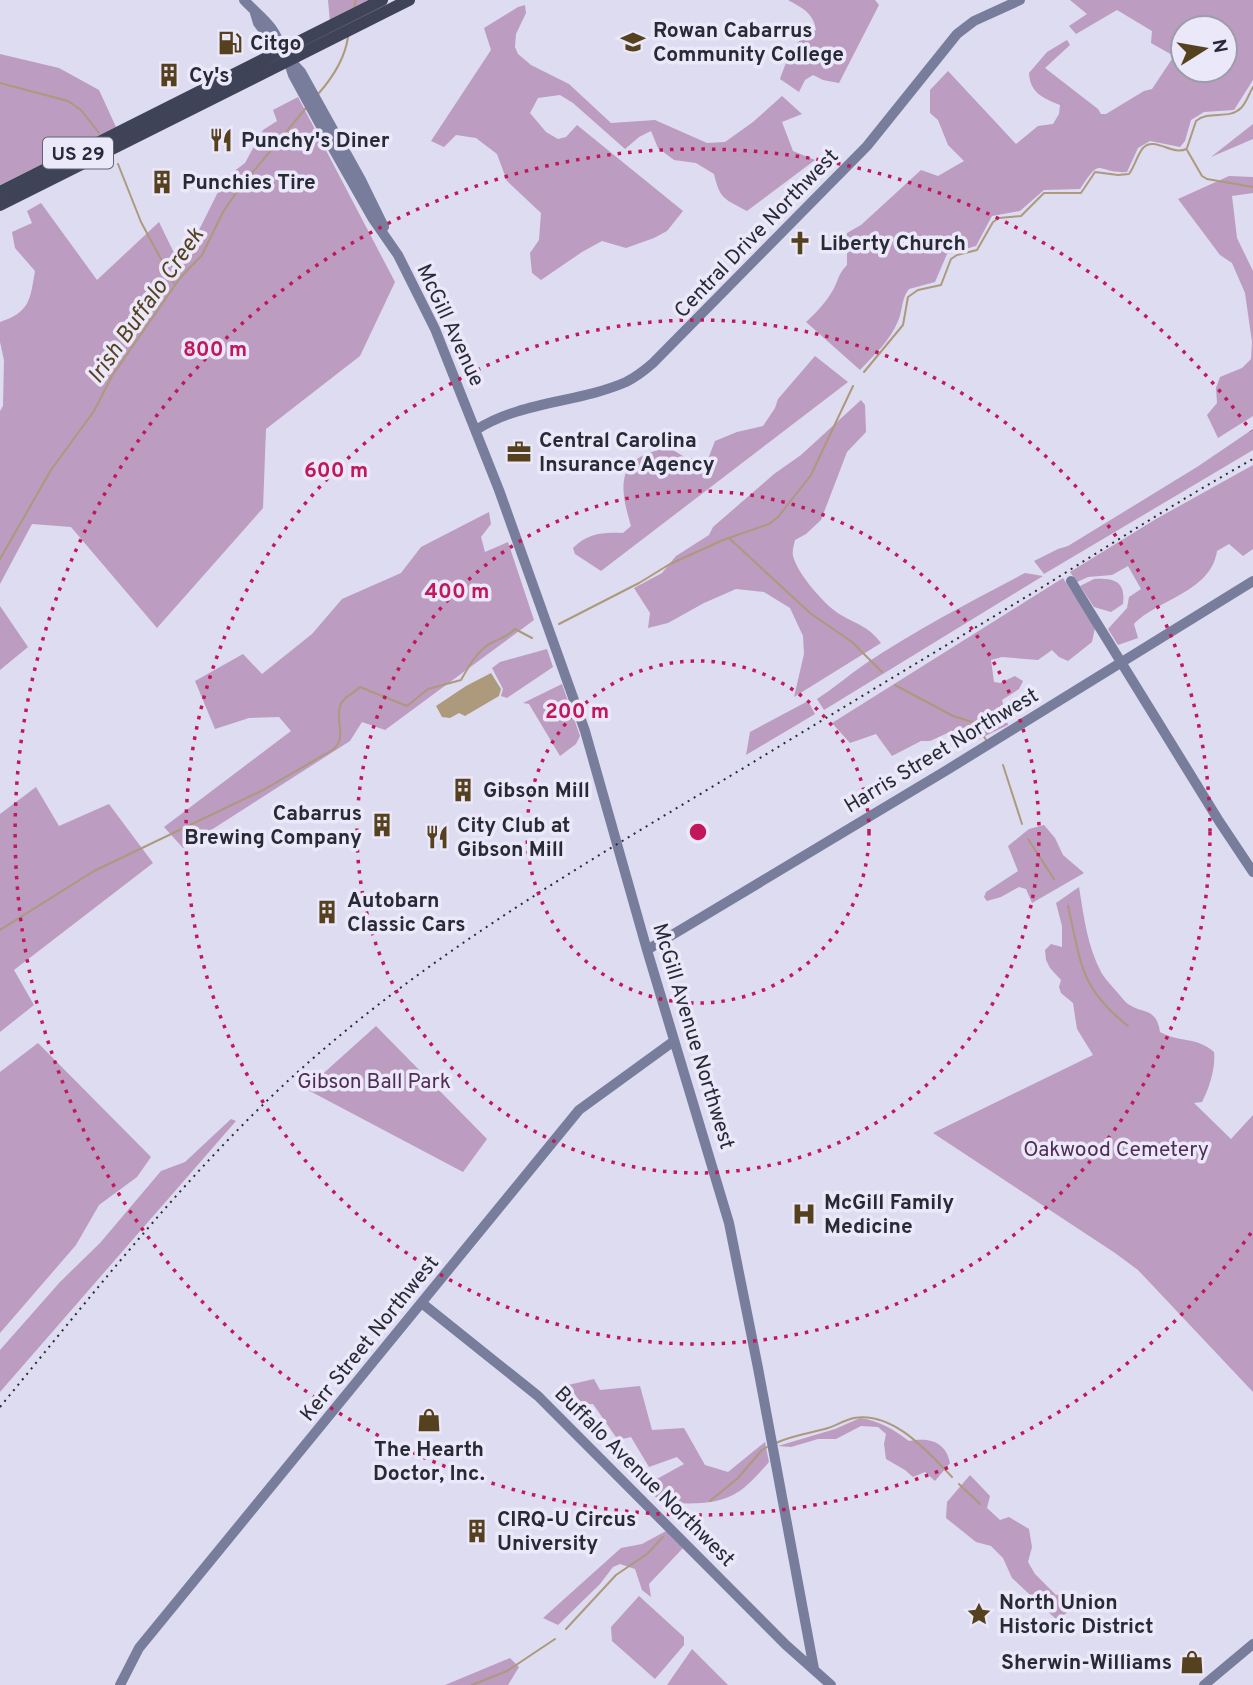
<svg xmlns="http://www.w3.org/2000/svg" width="1253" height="1685" viewBox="0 0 1253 1685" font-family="Overpass,sans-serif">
<rect width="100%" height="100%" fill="#dddcf1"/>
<!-- green -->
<path fill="#bc9cc0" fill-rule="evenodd" d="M328,0h44l-42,22z
M788,0h87l4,5 -40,78 -16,-3 -10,-5 -8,5 -6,12 -19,-13c9,-24 13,-39 36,-49 -3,-18 -14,-22 -28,-30z
M1070,0h183v80l-19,30 -30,2 -13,8 -6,21 -5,6 -30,-6 -12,7 -11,24c-32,2 -24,-18 -47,17l-36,1 -24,21 -28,5 -16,30 -29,8 -12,28 -26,7c-8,10 -6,21 -11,32 -8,20 -24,34 -38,49l-54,-48c11,-10 20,-20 27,-32 6,-11 5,-16 14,-25v-32l14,-8 60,-55 17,6 26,-15 -16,-16 -10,-25 -8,-7v-23l18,-19 68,73 22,-18 15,-2 6,-10 1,-9c-17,-7 -30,-12 -31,-32l18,-21 20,-12 3,5 -25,23 53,41 3,5h5l38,-23 8,-2 22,-33 -23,-13 1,-12 -35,-21 -41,24 -7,-8 18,-12zM1225,28v42h-42v-42z
M525,5l1,8 -10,21 -1,13 3,7 13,11 38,19 42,39 44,-3 52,23 18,-1 28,-20 29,-26 20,18 -20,8 11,29 22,9 -68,51c-22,-12 -27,-11 -33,-37l-18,-11 -22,-3 -16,-12 -7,-17 -12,6 -14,12 -52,-46 -13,-8 -22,3 -8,15 16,19 12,7 8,-2 11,-12 106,86 -16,20 -13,7 -28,10 -24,-7 -20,11 -41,28 -9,-7 -2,-20 9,-13 2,-27 -34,-32 -10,-27 -21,-16 -20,-3 -12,12 -13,-6 60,-91 -7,-22 34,-21z
M0,54l59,14 40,22 17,37 -116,58z
M298,97l97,185 -35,74 -94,73 -3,79 -106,120 -86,-101 -39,-3 -32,60v-173l3,-5 1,-46 -4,-18v-20c30,-10 30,-22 35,-51l-20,-23 -3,-16 20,-9 -5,-12 14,-8 56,77 62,-58 17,35 19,-19 30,-60 20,-15 18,-33 14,-9 -4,-11z
M1253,124v15l-42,18z
M1229,176l24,1v16l-21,3 5,42 16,33v145l-35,22 -11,-23 10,-12 -1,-15 4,-11 22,-9 9,-9 1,-17 -7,-49 -13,-30 -12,-8 -42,-56z
M815,356l33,26 -247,189 -26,-17 -2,-6c15,-15 30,-16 50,-15l8,-7c-6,-21 -16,-52 6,-67 8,-6 22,-9 31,-12l18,11 22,1 7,-18 22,-9 26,-6 12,-18 3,-9z
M861,400l4,5 1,27 -19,20 -26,68 -15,14 -11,6c-1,5 -3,10 -2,16 4,17 32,50 48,59 17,10 27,11 40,28l-87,54 10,-43 -1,-18 -13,-28 -26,-16 -28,-3 -32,14 -36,20 -20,5 2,-15 -16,-25 28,-15 14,-17 33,-21 4,-8 61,-53 27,-19z
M1253,429v21l-209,124 -10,-13 24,-12 10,-3 129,-79z
M1253,465v84l-10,7 -14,-12 -12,7c-6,41 -59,48 -83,73l4,14 -20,7 -10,-16 19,-21 2,-11 12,-8 -13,-23 -16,9 -24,2 -11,5 -7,-10 86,-53z
M489,512l2,12 -10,13 4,15 23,-10 26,78 -149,110 -23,-8 -12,19 -167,107 -19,-21 127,-96 -12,-14 -30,1 -34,11 -20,-48 48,-27 19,20 50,-40 30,-35 59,-26 20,-26z
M1025,573l18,3 -219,134 -7,-11c17,-11 32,-24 48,-35 51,-34 106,-63 160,-91z
M1063,578l32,50 -3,14 -24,19 -9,-4 -7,-7 -14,10 -36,-3 -11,3 3,22 6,1 15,-7 8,5 -4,8 -17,11 6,25 -29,14 -12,-12 -15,4 -22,10h-9l-29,15 -16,-22 -26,9 -18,-20z
M1094,579c20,-1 32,2 29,25l-12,8 -17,-5 -14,-21z
M0,606l28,41 -28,23z
M547,649l6,18 -46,31 -6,-2 2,-7 -11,-21 8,-6z
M562,684l18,52 -4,8 -16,12 -31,-52 -6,-1z
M808,701l7,13 -69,41 4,-23z
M36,787l23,39 50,-22 44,59 -139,107 20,35 -34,27v-218z
M1044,825l11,13 8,17 21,18 -52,30 -6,-14 -7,-2 -18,10 -14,4 -3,-4 2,-5 32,-21 -10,-25 21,-17z
M1079,887c5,30 8,58 22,85 6,10 15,18 21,26 15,19 34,5 38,34 19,11 36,4 54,20 2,15 -5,37 -12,50l-8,1 37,36 22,-24v277l-115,-122 -23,-17 -182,-120 160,-78 -16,-26 -4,-26 -12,-10 -2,-6 2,-7 -11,-12 -4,-8 -1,-10 6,-6 11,3v-21l-6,-23z
M376,1026l111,113 -24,33 -157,-83z
M38,1043l113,114 -14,20 -38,28 -23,40 -76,88v-261z
M231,1119l5,2 -236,271v-42l60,-68 40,-39 61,-72 24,-9z
M594,1379l6,11 40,-4 12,44 32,-2 21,37 23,7 37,-30 4,20c-7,8 -15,17 -23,24 -23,21 -57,18 -86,16l-7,-8 2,-14 29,-16 -7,-7 -28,10 -18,-30 -13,3 -25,-36h-11l-14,-19z
M860,1418c20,3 33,11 49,23 19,-4 37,0 41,22l-15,18 -10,-9 -12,5 -8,-7 -19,-11 -2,-15 2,-10 -8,-7 -17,-1 -25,13h-18l-27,8 -13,-1 57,-17z
M970,1475l20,21 -3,12 13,12 9,-3 20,12 3,18 -4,15 7,12 21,21 9,-2 11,13 -19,14 -45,-42 -9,-20 -12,-12 -15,-4 -30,-24 1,-16z
M666,1531l17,17 -34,36 2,13 -9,-7 -7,-21 -15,-5 -7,3 -13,17 -42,41 -15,-7 78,-70 21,-4z
M639,1596l45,41v8l-29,34 -43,-38 -1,-14z
M692,1649l36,36h-61z
M510,1658l9,9 -11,18h-63z"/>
<!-- water -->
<path fill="#ad997c" d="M491,673l10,16 -2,7 -34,20 -6,-3 -9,5 -8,-1 -6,-11 30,-20z"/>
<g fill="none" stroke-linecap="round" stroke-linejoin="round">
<!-- stream -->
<path stroke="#ad997c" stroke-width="2" d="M354,8l2,-8
M0,83l68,18 13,9 18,23
M319,93c14,-16 26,-35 29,-56
M1187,148l9,-27c13,-11 33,-1 45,-13 5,-5 8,-14 12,-21
M1187,150l15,26 5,3 46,8
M118,164l23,58 34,63
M864,372l39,-47 5,-28 10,-7 23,-5 10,-26 6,-4 20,-5 16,-28 6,-4 22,-2 23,-23h37l14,-21 23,3 11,-1c6,-8 8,-19 14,-26 11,-12 30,8 43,1
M730,539l80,74 42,29 30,30
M0,559l51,-89 43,-59 18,-35 68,-98 22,-23 21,-43 15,-22 68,-82
M559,624l80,-41 31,-19 53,-24 46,-16 9,-7 33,-42 42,-89
M895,685l58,31 23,7 10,17
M1003,765l19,59
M1028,839l26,40
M1068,906c13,56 11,81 60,120
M0,930l94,-59 171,-82 69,-40c13,-13 1,-27 6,-43 3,-10 14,-12 20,-19l47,19 21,-17 33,-9c7,-12 13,-24 24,-33 10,-8 21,-8 30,-18l17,9
M776,1443c16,-8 36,-10 52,-15 9,-3 17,-8 26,-10 39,-7 74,34 98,59
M959,1484l21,20
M710,1501l28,-23 24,-28 5,-3
M566,1629l50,-54 31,-21 16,-17
M472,1685l35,-14 48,-32"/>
<!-- secondary -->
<path stroke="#797d9c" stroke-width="10" d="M244,0c17,18 31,25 38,51
M255,13l3,10 12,16 31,33 60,108 23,47
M288,60l5,15 42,77 38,67 25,36 37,74 64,161 86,241 62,219 82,273 29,145 56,301
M476,430c45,-29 102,-27 150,-48 10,-5 19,-12 27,-19l214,-217 90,-112 17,-13 46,-21
M1071,581l148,240 34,51
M647,950l300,-180 306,-189
M423,1304l115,92 248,249 45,40
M120,1685l19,-37 440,-538 95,-69
M1204,1685l49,-41"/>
<!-- highway -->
<path stroke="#3f4357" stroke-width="12" d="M0,192l382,-192
M0,205l409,-205"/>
<!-- rail -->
<path stroke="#282a36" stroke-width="2" stroke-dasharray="2 5" stroke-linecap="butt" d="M0,1407c92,-112 183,-229 290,-328 147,-135 323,-231 493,-335 89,-54 177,-107 266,-161 67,-42 134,-85 204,-124"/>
</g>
<!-- distance rings -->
<g fill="none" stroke="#c2185b" stroke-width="3.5" stroke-dasharray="3.5 7">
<circle cx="698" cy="832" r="171"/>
<circle cx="698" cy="832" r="341"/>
<circle cx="698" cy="832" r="512"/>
<path d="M1251 1233A683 683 0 1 1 1251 431"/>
</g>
<!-- icons -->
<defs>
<g id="university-bare" transform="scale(1.89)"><path d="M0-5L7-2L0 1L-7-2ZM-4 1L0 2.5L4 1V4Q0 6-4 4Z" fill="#56411f" stroke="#eae8f9" stroke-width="2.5" paint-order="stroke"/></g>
<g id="fuel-bare" transform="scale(1.89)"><path d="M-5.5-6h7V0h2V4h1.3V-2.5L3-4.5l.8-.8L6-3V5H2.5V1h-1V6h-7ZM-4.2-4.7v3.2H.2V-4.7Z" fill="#56411f" stroke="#eae8f9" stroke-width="2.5" paint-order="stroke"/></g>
<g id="building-bare" transform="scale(1.89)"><path d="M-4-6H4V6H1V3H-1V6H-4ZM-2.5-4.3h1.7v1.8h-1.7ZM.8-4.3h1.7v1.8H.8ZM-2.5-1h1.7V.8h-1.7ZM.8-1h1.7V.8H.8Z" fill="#56411f" stroke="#eae8f9" stroke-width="2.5" paint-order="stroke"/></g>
<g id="restaurant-bare" transform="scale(1.89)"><path d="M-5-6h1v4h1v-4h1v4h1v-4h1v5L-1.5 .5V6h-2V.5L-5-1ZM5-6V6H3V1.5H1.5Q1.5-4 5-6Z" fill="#56411f" stroke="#eae8f9" stroke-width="2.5" paint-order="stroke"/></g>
<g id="church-bare" transform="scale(1.89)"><path d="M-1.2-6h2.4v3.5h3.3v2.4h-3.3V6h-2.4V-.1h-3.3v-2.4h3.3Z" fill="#56411f" stroke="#eae8f9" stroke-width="2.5" paint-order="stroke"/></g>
<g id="office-bare" transform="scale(1.89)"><path d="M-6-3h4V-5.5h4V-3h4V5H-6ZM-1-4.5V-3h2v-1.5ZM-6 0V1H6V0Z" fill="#56411f" stroke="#eae8f9" stroke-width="2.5" paint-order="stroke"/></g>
<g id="hospital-bare" transform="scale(1.89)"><path d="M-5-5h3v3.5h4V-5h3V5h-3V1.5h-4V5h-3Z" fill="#56411f" stroke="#eae8f9" stroke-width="2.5" paint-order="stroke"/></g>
<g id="shop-bare" transform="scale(1.89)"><path d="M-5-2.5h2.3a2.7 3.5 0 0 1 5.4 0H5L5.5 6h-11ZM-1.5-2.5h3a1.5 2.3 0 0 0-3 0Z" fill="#56411f" stroke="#eae8f9" stroke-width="2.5" paint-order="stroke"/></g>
<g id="sight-bare" transform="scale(1.89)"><path d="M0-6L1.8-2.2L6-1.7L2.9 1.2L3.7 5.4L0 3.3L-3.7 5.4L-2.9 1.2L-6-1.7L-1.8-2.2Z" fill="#56411f" stroke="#eae8f9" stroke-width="2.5" paint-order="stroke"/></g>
</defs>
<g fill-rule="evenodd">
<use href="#university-bare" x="633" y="42"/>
<use href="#fuel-bare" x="230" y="43"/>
<use href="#building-bare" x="169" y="75"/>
<use href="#restaurant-bare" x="221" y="140"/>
<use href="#building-bare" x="162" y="182"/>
<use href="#church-bare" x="800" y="243"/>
<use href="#office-bare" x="519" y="452"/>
<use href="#building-bare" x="463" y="790"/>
<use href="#building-bare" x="382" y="825"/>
<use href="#restaurant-bare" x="437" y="837"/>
<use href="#building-bare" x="327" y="912"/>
<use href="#hospital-bare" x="804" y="1214"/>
<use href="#shop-bare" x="429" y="1420"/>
<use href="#building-bare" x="477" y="1531"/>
<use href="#sight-bare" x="979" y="1614"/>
<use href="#shop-bare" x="1192" y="1662"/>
</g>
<g text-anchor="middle" stroke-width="7" stroke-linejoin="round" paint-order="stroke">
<!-- shield labels -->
<rect fill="#eae8f9" stroke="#626370" stroke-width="2" x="43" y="137.5" width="70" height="31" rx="5"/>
<g font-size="19" font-weight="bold" fill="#282a36">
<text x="78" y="160">US 29</text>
</g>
<!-- poi labels -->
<g font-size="21" font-weight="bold" fill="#282a36" stroke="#eae8f9" text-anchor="start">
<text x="653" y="37">Rowan Cabarrus<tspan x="653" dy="24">Community College</tspan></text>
<text x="250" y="50">Citgo</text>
<text x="189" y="82">Cy's</text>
<text x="241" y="147">Punchy's Diner</text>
<text x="182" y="189">Punchies Tire</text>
<text x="820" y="250">Liberty Church</text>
<text x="539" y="447">Central Carolina<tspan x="539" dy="24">Insurance Agency</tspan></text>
<text x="483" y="797">Gibson Mill</text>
<text x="362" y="820" text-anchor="end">Cabarrus<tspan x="362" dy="24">Brewing Company</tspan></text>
<text x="457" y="832">City Club at<tspan x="457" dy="24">Gibson Mill</tspan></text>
<text x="347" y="907">Autobarn<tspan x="347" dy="24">Classic Cars</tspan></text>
<text x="824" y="1209">McGill Family<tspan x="824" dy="24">Medicine</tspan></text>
<text x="429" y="1456" text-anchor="middle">The Hearth<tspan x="429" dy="24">Doctor, Inc.</tspan></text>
<text x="497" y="1526">CIRQ-U Circus<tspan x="497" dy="24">University</tspan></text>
<text x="999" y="1609">North Union<tspan x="999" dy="24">Historic District</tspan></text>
<text x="1172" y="1669" text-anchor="end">Sherwin-Williams</text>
</g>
<!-- street labels -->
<g font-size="21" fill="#282a36" stroke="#eae8f9">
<text transform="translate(756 233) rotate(-46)" y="7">Central Drive Northwest</text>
<text transform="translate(451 325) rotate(65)" y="7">McGill Avenue</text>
<text transform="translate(941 750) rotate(-31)" y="7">Harris Street Northwest</text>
<text transform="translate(694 1036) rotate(73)" y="7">McGill Avenue Northwest</text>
<text transform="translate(369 1338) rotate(-51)" y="7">Kerr Street Northwest</text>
<text transform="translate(645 1476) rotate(45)" y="7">Buffalo Avenue Northwest</text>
</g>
<!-- park labels -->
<g font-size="21" fill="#502d53" stroke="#eae8f9">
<text x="374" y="1088">Gibson Ball Park</text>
<text x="1116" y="1156">Oakwood Cemetery</text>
</g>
<!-- water labels -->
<g font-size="23" font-style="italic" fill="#56411f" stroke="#eae8f9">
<text transform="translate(145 305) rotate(-55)" y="8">Irish Buffalo Creek</text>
</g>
</g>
<circle cx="698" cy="832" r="10" fill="#c2185b" stroke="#eae8f9" stroke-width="3.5"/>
<g font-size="21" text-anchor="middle" font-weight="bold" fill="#c2185b" stroke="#eae8f9" stroke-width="7" stroke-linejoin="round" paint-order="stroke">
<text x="215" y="356">800 m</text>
<text x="336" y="477">600 m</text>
<text x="457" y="598">400 m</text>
<text x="577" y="718">200 m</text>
</g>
<!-- north arrow -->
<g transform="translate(1204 49) rotate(79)"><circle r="33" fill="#eae8f9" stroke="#9c9cab" stroke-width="2"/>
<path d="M0-5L12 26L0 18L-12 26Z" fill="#56411f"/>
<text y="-10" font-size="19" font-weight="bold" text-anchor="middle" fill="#282a36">N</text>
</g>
</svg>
